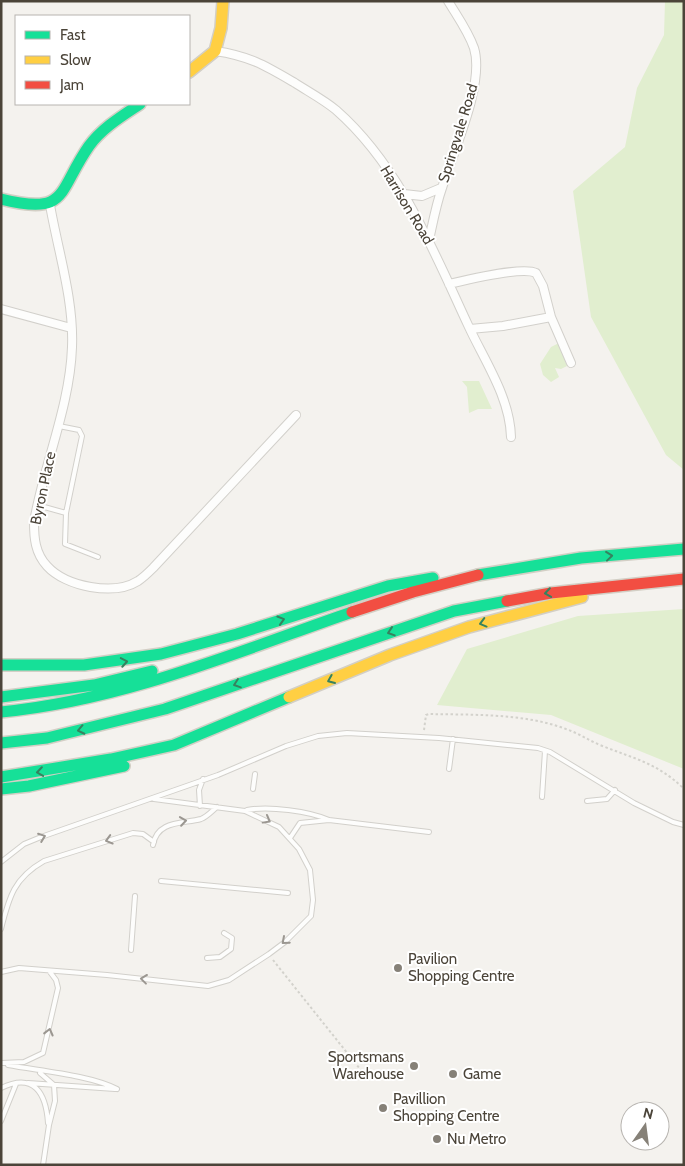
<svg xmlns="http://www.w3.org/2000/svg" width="685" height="1166" viewBox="0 0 685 1166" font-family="Cabin,sans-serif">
<rect width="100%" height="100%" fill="#f4f2ee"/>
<!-- green -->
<path fill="#e1eecf" d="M665,1h19v469l-18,-15 -75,-138 -18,-126 52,-44 12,-59 27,-53z
M559,343l8,23 -6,3 -6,-1 4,9 -8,5 -8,-7 -3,-11 11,-17z
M462,381h17l13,28h-14l-9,4 -2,-26z
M684,609v160l-133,-54 -114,-10 30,-56 111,-33z"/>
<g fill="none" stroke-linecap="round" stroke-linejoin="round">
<!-- lane casing -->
<g stroke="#d2d0cb" stroke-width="6">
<path id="lane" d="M59,426l20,4 3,6 -16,77 -1,31 33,13
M37,505l29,8
M449,769l4,-30
M253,789l2,-15
M542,797l3,-46
M587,801l20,-2 8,-9
M200,806l-1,-16 4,-11
M247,810c22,-4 62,1 82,10l-29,3 -10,15
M329,820l100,12
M153,845c4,-25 30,-21 48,-26 6,-2 11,-8 16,-12
M1,862l23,-18 17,-7 177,-62 68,-29 32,-10 29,-3 92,5 99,10 12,4 84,51 39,19 11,3
M161,881l127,12
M1,929c8,-32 13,-51 43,-68l89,-28 10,1 11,8
M131,950l4,-54
M207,958l13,-1 11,-8 1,-11 -8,-5
M1,972l18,-4 88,7 101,11 21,-6 40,-26 16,-12 26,-26 2,-16 -3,-30 -11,-21 -20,-22 -34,-16 -91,-12
M1,1063l23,-1 19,-9 15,-65 -2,-8 -6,-8
M8,1065c32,6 82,10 109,24
M40,1073l14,12 1,16 -6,24 -6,40
M28,1083l87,6
M1,1088c33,-16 45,5 47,35
M1,1121l15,-37"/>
</g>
<!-- street casing -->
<g stroke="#d2d0cb" stroke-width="10">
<path id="street" d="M215,51c35,5 51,15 80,32 14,9 29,17 41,27 64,56 97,140 132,215 16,35 42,72 43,112
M404,194l18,2 19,-8
M50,205c8,46 24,95 22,142 -2,59 -28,117 -38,175 0,16 1,31 13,44 19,21 67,30 91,15 6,-4 11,-9 15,-13l143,-153
M429,240c4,-18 7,-35 13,-52 11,-36 43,-104 32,-140 -6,-17 -17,-32 -26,-47
M449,284c17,-4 74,-18 87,-11l7,13 8,31 20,46
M1,309l70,19
M470,329l33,-3 48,-9"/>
</g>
<!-- fast casing -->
<g stroke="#d3cfc5" stroke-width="14">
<path id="fast" d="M1,199c68,17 56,-7 88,-53 13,-18 33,-30 51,-42
M478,575l103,-17 103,-9
M1,665h83l77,-11 76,-20 151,-48 45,-8
M1,697l93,-12 58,-14
M1,712c123,-12 236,-60 351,-100
M1,743l46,-5 118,-29 289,-98 53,-10
M1,777l110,-18 63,-14 115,-48
M1,789l28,-3 95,-20"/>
</g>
<!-- slow casing -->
<g stroke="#d3cfc5" stroke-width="14">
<path id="slow" d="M189,72l26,-21 6,-23 2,-27
M289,697l101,-42 79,-28 113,-30"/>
</g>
<!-- jam casing -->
<g stroke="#d3cfc5" stroke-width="14">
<path id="jam" d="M507,601l44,-8 133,-14
M352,612l61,-20 65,-17"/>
</g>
<!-- path -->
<path stroke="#d3d2cc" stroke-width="2" stroke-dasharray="2.5 2.5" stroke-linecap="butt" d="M424,730l2,-15 3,-1c44,1 94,-1 137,15 12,4 22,11 34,16 32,13 58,18 84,44
M273,960l95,119"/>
<!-- lane -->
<use href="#lane" stroke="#fdfdfc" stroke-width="4"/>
<!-- street -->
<use href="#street" stroke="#fdfdfc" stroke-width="8"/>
<!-- fast -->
<use href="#fast" stroke="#16e098" stroke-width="11"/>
<!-- slow -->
<use href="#slow" stroke="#ffcf43" stroke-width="11"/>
<!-- jam -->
<use href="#jam" stroke="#f24e42" stroke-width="11"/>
</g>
<!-- one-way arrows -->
<defs><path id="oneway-chevron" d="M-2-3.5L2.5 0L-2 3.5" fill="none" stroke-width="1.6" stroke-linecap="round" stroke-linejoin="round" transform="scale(1.25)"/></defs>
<g stroke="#36825f">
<use href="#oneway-chevron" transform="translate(609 556) rotate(-6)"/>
<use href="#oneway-chevron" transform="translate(548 593) rotate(172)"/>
<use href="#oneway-chevron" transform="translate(281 620) rotate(-17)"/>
<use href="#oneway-chevron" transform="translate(483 623) rotate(165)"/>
<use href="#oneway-chevron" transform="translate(391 632) rotate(162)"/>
<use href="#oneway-chevron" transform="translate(124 662) rotate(-10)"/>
<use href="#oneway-chevron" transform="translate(331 680) rotate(157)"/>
<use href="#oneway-chevron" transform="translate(237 684) rotate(161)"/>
<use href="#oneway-chevron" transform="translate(81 730) rotate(168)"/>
<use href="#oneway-chevron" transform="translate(40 772) rotate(172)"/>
</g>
<g stroke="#9b9791">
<use href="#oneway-chevron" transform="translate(267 820) rotate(29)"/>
<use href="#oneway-chevron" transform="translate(183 821) rotate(-8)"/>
<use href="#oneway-chevron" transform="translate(42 837) rotate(-21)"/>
<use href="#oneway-chevron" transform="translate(109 840) rotate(164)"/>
<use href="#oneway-chevron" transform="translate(285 941) rotate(139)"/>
<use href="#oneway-chevron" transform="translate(144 979) rotate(-173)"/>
<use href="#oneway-chevron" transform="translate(49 1032) rotate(-76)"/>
</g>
<!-- markers -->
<g fill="#868178" stroke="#fff" stroke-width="2">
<circle cx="398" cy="968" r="5"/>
<circle cx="414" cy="1066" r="5"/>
<circle cx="453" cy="1074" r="5"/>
<circle cx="383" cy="1108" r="5"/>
<circle cx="437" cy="1139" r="5"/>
</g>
<g text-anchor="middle" stroke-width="4" stroke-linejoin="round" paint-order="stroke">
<!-- street labels -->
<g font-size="15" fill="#4b4439" stroke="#fff">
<text transform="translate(458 133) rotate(-73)" y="5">Springvale Road</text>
<text transform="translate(407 205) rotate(59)" y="5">Harrison Road</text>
<text transform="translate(43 488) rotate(-78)" y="5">Byron Place</text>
</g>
<!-- poi labels -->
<g font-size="15" fill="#4b4439" stroke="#fff" text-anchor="start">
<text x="408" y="964">Pavilion<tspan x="408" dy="17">Shopping Centre</tspan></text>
<text x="404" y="1062" text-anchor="end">Sportsmans<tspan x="404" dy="17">Warehouse</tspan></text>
<text x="463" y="1079">Game</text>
<text x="393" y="1104">Pavillion<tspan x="393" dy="17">Shopping Centre</tspan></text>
<text x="447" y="1144">Nu Metro</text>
</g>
</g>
<!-- border -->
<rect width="685" height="1166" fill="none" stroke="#4b4439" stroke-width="5"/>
<!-- legend -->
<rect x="15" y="15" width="175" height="90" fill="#ffffff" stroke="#b7b4b0"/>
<rect x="25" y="31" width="25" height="8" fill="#16e098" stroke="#b7b4b0"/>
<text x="60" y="40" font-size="15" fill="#4b4439">Fast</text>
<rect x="25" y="56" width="25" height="8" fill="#ffcf43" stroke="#b7b4b0"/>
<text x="60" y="65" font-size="15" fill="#4b4439">Slow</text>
<rect x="25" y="81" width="25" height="8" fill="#f24e42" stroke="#b7b4b0"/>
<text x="60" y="90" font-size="15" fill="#4b4439">Jam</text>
<!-- north arrow -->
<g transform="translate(645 1126) rotate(14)"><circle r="24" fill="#ffffff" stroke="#b7b4b0"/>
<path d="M0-4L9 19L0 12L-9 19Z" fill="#868178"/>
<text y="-8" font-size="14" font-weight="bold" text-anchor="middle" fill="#4b4439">N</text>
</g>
</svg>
